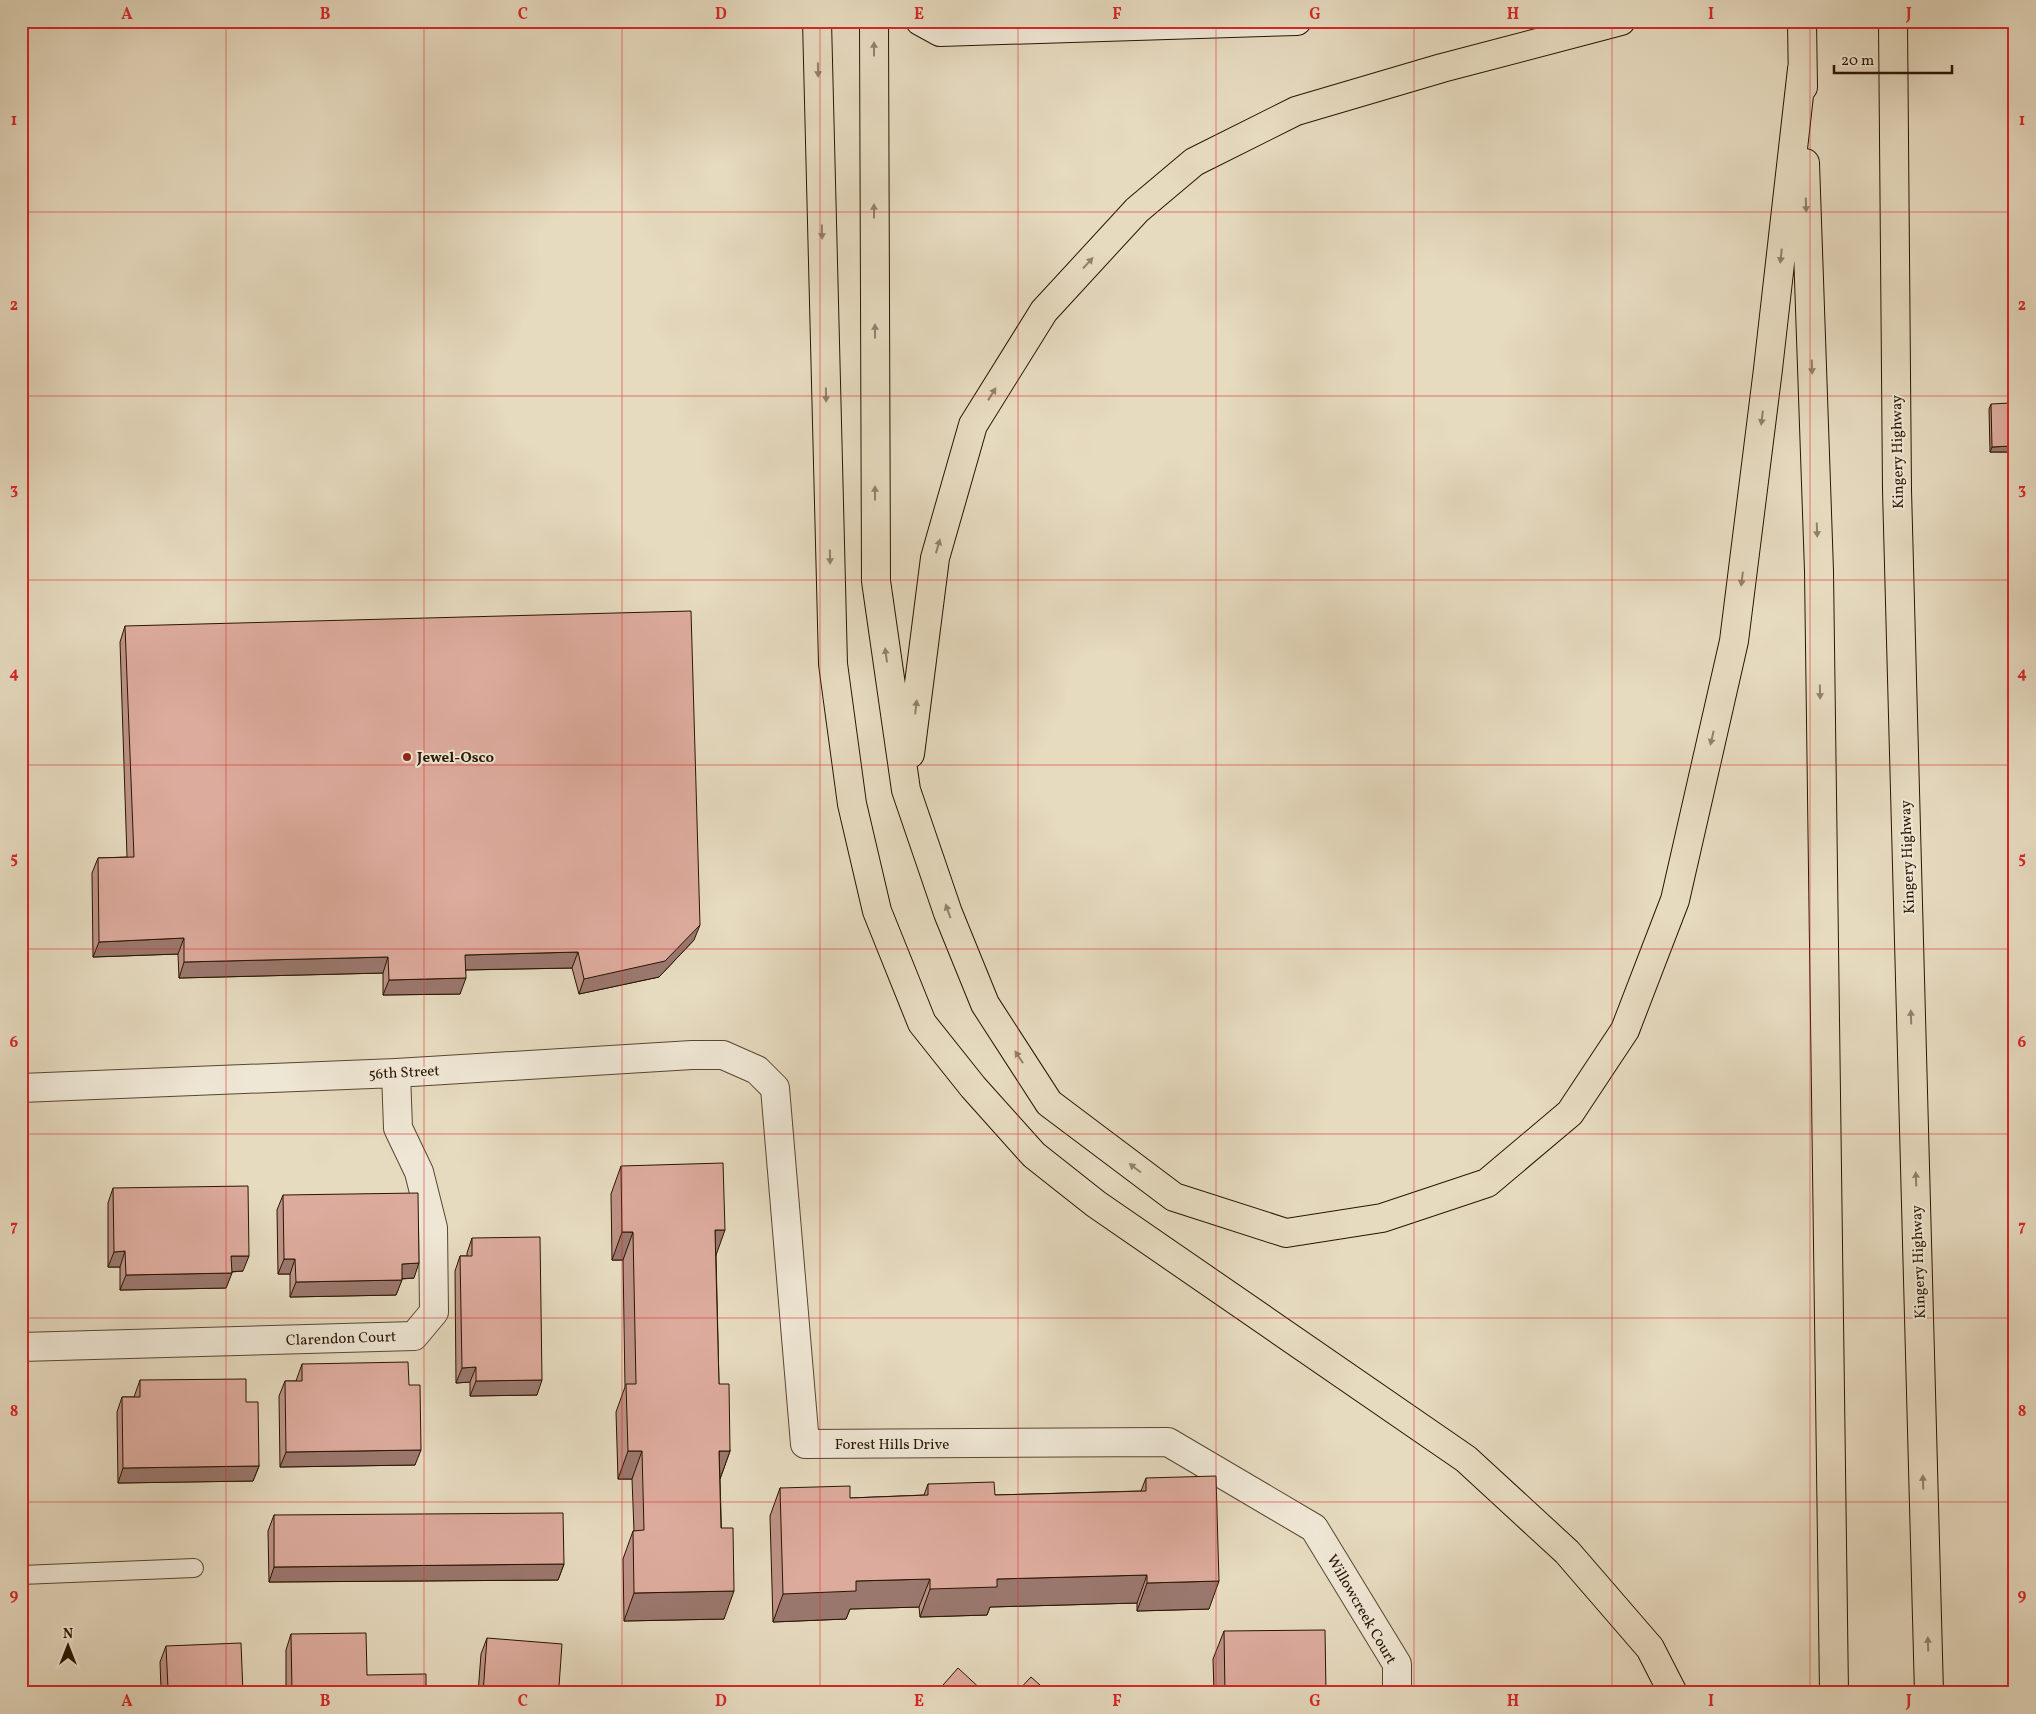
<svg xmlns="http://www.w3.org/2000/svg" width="2036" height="1714" viewBox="0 0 2036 1714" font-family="Vollkorn,serif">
<rect width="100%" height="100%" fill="#e6dabf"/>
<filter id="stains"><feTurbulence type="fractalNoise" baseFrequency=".004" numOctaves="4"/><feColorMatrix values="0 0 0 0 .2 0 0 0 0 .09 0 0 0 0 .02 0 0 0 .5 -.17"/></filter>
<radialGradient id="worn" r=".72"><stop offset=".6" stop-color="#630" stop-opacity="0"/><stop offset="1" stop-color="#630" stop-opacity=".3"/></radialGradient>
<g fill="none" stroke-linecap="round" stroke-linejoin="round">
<!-- service casing -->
<g stroke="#584631" stroke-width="20">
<path id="service" d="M21,1575l173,-7"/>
</g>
<!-- minor casing -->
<g stroke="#584631" stroke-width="30">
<path id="minor" d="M21,1088l375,-15 296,-18h31l34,15 18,18 30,356 363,-2 146,86 83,136v29
M21,1347l393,-11 20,-24 -1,-84 -14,-56 -21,-44 -2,-55"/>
</g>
<!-- secondary casing -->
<g stroke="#291502" stroke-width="30">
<path id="secondary" d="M920,21l20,11 357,-11"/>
</g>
<!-- motorway casing -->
<g stroke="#291502" stroke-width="30">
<path id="motorway" d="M817,21l16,643 19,140 25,107 45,112 51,64 61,68 62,49 370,255 101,93 83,96 23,45
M874,21l2,560 30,209 42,123 37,91 64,99 125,94 112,36 96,-15 105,-35 83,-70 55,-83 50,-130 59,-259 34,-272 34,-300
M1802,21l1,66
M1893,21l4,469 32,1203
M1805,163l14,408 15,1122
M910,754l25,-196 38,-133 71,-114 93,-101 57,-48 102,-51 146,-43 179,-47"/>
</g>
<!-- service -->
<use href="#service" stroke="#efe7d5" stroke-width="18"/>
<!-- minor -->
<use href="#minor" stroke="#efe7d5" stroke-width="28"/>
<!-- secondary -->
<use href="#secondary" stroke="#efe7d5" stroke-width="28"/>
<!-- motorway -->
<use href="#motorway" stroke="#e6dabf" stroke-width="28"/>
</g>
<!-- wall -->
<path fill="#be9387" stroke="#291502" d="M1991,404l18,48h-19l-1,-43z
M125,626l569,314 -35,37 -80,17 -7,-26 -106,2 -6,24 -77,1v-22l-204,5 -1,-24 -85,3 -1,-84 6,-15 29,-1 -7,-215z
M621,1166l95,88 3,130 11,67 -10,28 4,140 -100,2 -1,-62 10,-28h1l-2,-52h-14l-2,-67 9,-25 -2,-127h-11l-1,-66z
M113,1188l130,83 -11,1 -6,16 -106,2v-23h-12v-64z
M283,1195l131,83 -12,1 -6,16 -106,2v-23h-12l-1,-64z
M472,1238l65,157 -67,1v-14l-14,1 -1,-112 5,-15h7v-3z
M302,1364l107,21 6,80 -135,2 -1,-71 6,-15h11z
M140,1380l106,22 13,64 -6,15 -135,2 -1,-71 5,-15h12z
M1146,1478l63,131 -72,2v-8l-147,4 -3,8 -67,2 -1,-10 -69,2 -4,10 -73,3 -3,-106 10,-28 70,10 74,-3 4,-11 67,11 146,-4z
M274,1515l290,49 -6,16 -289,2 -1,-51z
M1224,1631l102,62h-112l-1,-34z
M291,1634l76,41 59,18h-140v-43z
M487,1638l72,48 58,7h-139l3,-39z
M166,1646l77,47h-135v-2l53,-2 -1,-27z"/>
<!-- shaded-wall -->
<path fill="#9b786e" stroke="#291502" d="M2011,446l-2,6h-19l2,-5z
M700,925l-6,15 -35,37 -80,17 5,-15z
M184,938l-6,16 -85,3 6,-15z
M578,952l-6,16 -113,2 6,-15z
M388,957l-5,16 -204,5 5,-16z
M466,978l-6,16 -77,1 6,-15z
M715,1230h10l-10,28z
M622,1232h11l-10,28h-11z
M125,1251l-5,16h-12l6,-15z
M231,1256h18l-6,15 -17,1z
M284,1259h11l-5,15h-12z
M419,1263l-5,15 -18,1 6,-15z
M232,1273l-6,15 -106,2 6,-15z
M402,1280l-6,15 -106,2 6,-15z
M476,1367l-6,15 -14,1 6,-15z
M542,1380l-5,15 -67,1 6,-15z
M421,1450l-6,15 -135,2 6,-15z
M628,1451h14l-10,28h-14z
M719,1451h11l-10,28z
M259,1466l-6,15 -135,2 5,-15z
M564,1564l-6,16 -289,2 5,-15z
M1147,1575l-10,28 -147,4 -3,8 -67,2 10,-28 67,-10z
M930,1579l-11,28 -69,2 -4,10 -73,3 10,-28 73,-13z
M1219,1581l-10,28 -72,2 10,-28z
M734,1591l-10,28 -100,2 10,-28z"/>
<!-- building -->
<path fill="#ddab9d" stroke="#291502" d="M2010,403l1,43 -19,1 -1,-43z
M691,611l9,314 -35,36 -81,18 -6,-27 -113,3 1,23 -77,2 -1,-23 -204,5v-24l-85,4 -1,-84 36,-1 -9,-231z
M723,1163l2,67h-10l4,154h10l1,67h-11l2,77h12l1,63 -100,2 -1,-62 11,-1 -2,-79h-14l-2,-67h10l-3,-152h-11l-1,-66z
M248,1186l1,70h-18l1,17 -106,2 -1,-24 -11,1 -1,-64z
M418,1193l1,70 -17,1v16l-106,2 -1,-23h-11l-1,-64z
M540,1237l2,143 -66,1v-14l-14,1 -2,-112h12v-18z
M408,1362l1,23h11l1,65 -135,2 -1,-71h17v-17z
M246,1379v23h12l1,64 -136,2 -1,-71h18v-17z
M1216,1476l3,105 -72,2v-8l-150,4v8l-67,2v-10l-74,2v10l-73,3 -3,-106 70,-2v12l78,-3v-11l66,-2 1,13 151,-4v-13z
M563,1513l1,51 -290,3v-52z
M1325,1630l1,63h-101l-1,-62z
M366,1633l1,42 59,-1v19h-134l-1,-59z
M487,1638l75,6 -3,42 58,5v2h-134z
M241,1643l2,50h-135v-2l60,-3 -2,-42z
M958,1668l27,25h-49z
M1031,1677l18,16h-33z"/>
<!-- one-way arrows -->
<defs><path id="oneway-solid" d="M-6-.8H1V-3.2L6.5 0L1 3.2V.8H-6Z" transform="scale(1.25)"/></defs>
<g fill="#91816a">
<use href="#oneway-solid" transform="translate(874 49) rotate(-90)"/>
<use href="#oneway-solid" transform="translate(818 70) rotate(89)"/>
<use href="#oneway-solid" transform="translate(1806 205) rotate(88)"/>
<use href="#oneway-solid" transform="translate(874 211) rotate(-90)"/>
<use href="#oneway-solid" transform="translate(822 232) rotate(89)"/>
<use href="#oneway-solid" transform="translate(1781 256) rotate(96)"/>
<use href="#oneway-solid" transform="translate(1088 263) rotate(-47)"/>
<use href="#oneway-solid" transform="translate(875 331) rotate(-90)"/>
<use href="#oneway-solid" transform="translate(1812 367) rotate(88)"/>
<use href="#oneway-solid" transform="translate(992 394) rotate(-58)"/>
<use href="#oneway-solid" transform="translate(826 395) rotate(89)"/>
<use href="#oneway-solid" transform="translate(1762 418) rotate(97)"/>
<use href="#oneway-solid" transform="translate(875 493) rotate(-90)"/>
<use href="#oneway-solid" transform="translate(1817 530) rotate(88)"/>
<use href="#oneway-solid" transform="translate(938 546) rotate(-74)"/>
<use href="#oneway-solid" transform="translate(830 557) rotate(89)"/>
<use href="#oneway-solid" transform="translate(1742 579) rotate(97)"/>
<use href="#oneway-solid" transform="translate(886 655) rotate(-98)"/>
<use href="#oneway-solid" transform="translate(1820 692) rotate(89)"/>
<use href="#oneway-solid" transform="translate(916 707) rotate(-83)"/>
<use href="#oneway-solid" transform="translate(1712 738) rotate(103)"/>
<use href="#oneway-solid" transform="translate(948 911) rotate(-110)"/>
<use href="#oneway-solid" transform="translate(1911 1017) rotate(-92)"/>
<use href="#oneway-solid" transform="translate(1019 1057) rotate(-123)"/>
<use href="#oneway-solid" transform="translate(1135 1168) rotate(-143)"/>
<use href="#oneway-solid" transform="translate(1916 1179) rotate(-92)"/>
<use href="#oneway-solid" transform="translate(1923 1482) rotate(-92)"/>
<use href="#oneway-solid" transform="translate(1928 1644) rotate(-92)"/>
</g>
<!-- grid -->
<path fill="none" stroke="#d62828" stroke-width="1" stroke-opacity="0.55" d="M226,21v1672M424,21v1672M622,21v1672M820,21v1672M1018,21v1672M1216,21v1672M1414,21v1672M1612,21v1672M1810,21v1672M21,212h1994M21,396h1994M21,580h1994M21,765h1994M21,949h1994M21,1134h1994M21,1318h1994M21,1502h1994"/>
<!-- markers -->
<circle fill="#8f2418" stroke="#efe7d5" stroke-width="2" cx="407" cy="757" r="5"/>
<g text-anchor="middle" stroke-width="4" stroke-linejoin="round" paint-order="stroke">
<!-- street labels -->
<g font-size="15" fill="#291502" stroke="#efe7d5">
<text transform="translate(1897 452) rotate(-91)" y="5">Kingery Highway</text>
<text transform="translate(1907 857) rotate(-92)" y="5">Kingery Highway</text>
<text transform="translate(404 1072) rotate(-3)" y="5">56th Street</text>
<text transform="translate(1918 1262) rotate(-92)" y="5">Kingery Highway</text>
<text transform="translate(341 1338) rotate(-2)" y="5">Clarendon Court</text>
<text x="892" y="1449">Forest Hills Drive</text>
<text transform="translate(1362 1609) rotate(60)" y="5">Willowcreek Court</text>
</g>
<!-- poi labels -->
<g font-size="15" font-weight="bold" fill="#291502" stroke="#efe7d5" text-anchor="start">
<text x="417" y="762">Jewel-Osco</text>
</g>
</g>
<!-- margin -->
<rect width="2036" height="1714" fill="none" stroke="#e6dabf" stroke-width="55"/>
<!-- north arrow -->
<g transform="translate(68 1646)" stroke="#efe7d5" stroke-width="4" paint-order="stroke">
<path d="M0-4L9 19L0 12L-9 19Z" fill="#291502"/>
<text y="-8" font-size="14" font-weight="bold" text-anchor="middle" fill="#291502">N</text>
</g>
<!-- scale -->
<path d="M1834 65v8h118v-8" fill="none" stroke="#291502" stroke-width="2.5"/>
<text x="1841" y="65" font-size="15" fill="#291502" stroke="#efe7d5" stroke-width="4" paint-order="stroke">20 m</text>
<rect x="28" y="28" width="1980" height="1658" fill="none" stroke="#d62828" stroke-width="2"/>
<g font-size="16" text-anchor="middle" font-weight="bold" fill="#d62828">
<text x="127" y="19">A</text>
<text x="325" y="19">B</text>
<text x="523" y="19">C</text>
<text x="721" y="19">D</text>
<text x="919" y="19">E</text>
<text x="1117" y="19">F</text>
<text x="1315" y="19">G</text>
<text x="1513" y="19">H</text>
<text x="1711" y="19">I</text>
<text x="1909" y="19">J</text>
<text x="14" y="125">1</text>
<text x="2022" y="125">1</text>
<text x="14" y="310">2</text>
<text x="2022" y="310">2</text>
<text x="14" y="494">3</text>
<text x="2022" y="494">3</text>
<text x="14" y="678">4</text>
<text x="2022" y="678">4</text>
<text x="14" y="863">5</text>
<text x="2022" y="863">5</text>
<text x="14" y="1047">6</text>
<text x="2022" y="1047">6</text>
<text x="14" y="1231">7</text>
<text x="2022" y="1231">7</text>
<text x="14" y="1416">8</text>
<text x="2022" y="1416">8</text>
<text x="14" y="1600">9</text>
<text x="2022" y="1600">9</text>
<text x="127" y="1706">A</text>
<text x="325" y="1706">B</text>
<text x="523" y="1706">C</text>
<text x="721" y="1706">D</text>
<text x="919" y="1706">E</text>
<text x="1117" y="1706">F</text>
<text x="1315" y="1706">G</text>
<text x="1513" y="1706">H</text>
<text x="1711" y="1706">I</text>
<text x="1909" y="1706">J</text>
</g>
<rect width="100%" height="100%" filter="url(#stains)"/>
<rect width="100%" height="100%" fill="url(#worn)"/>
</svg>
